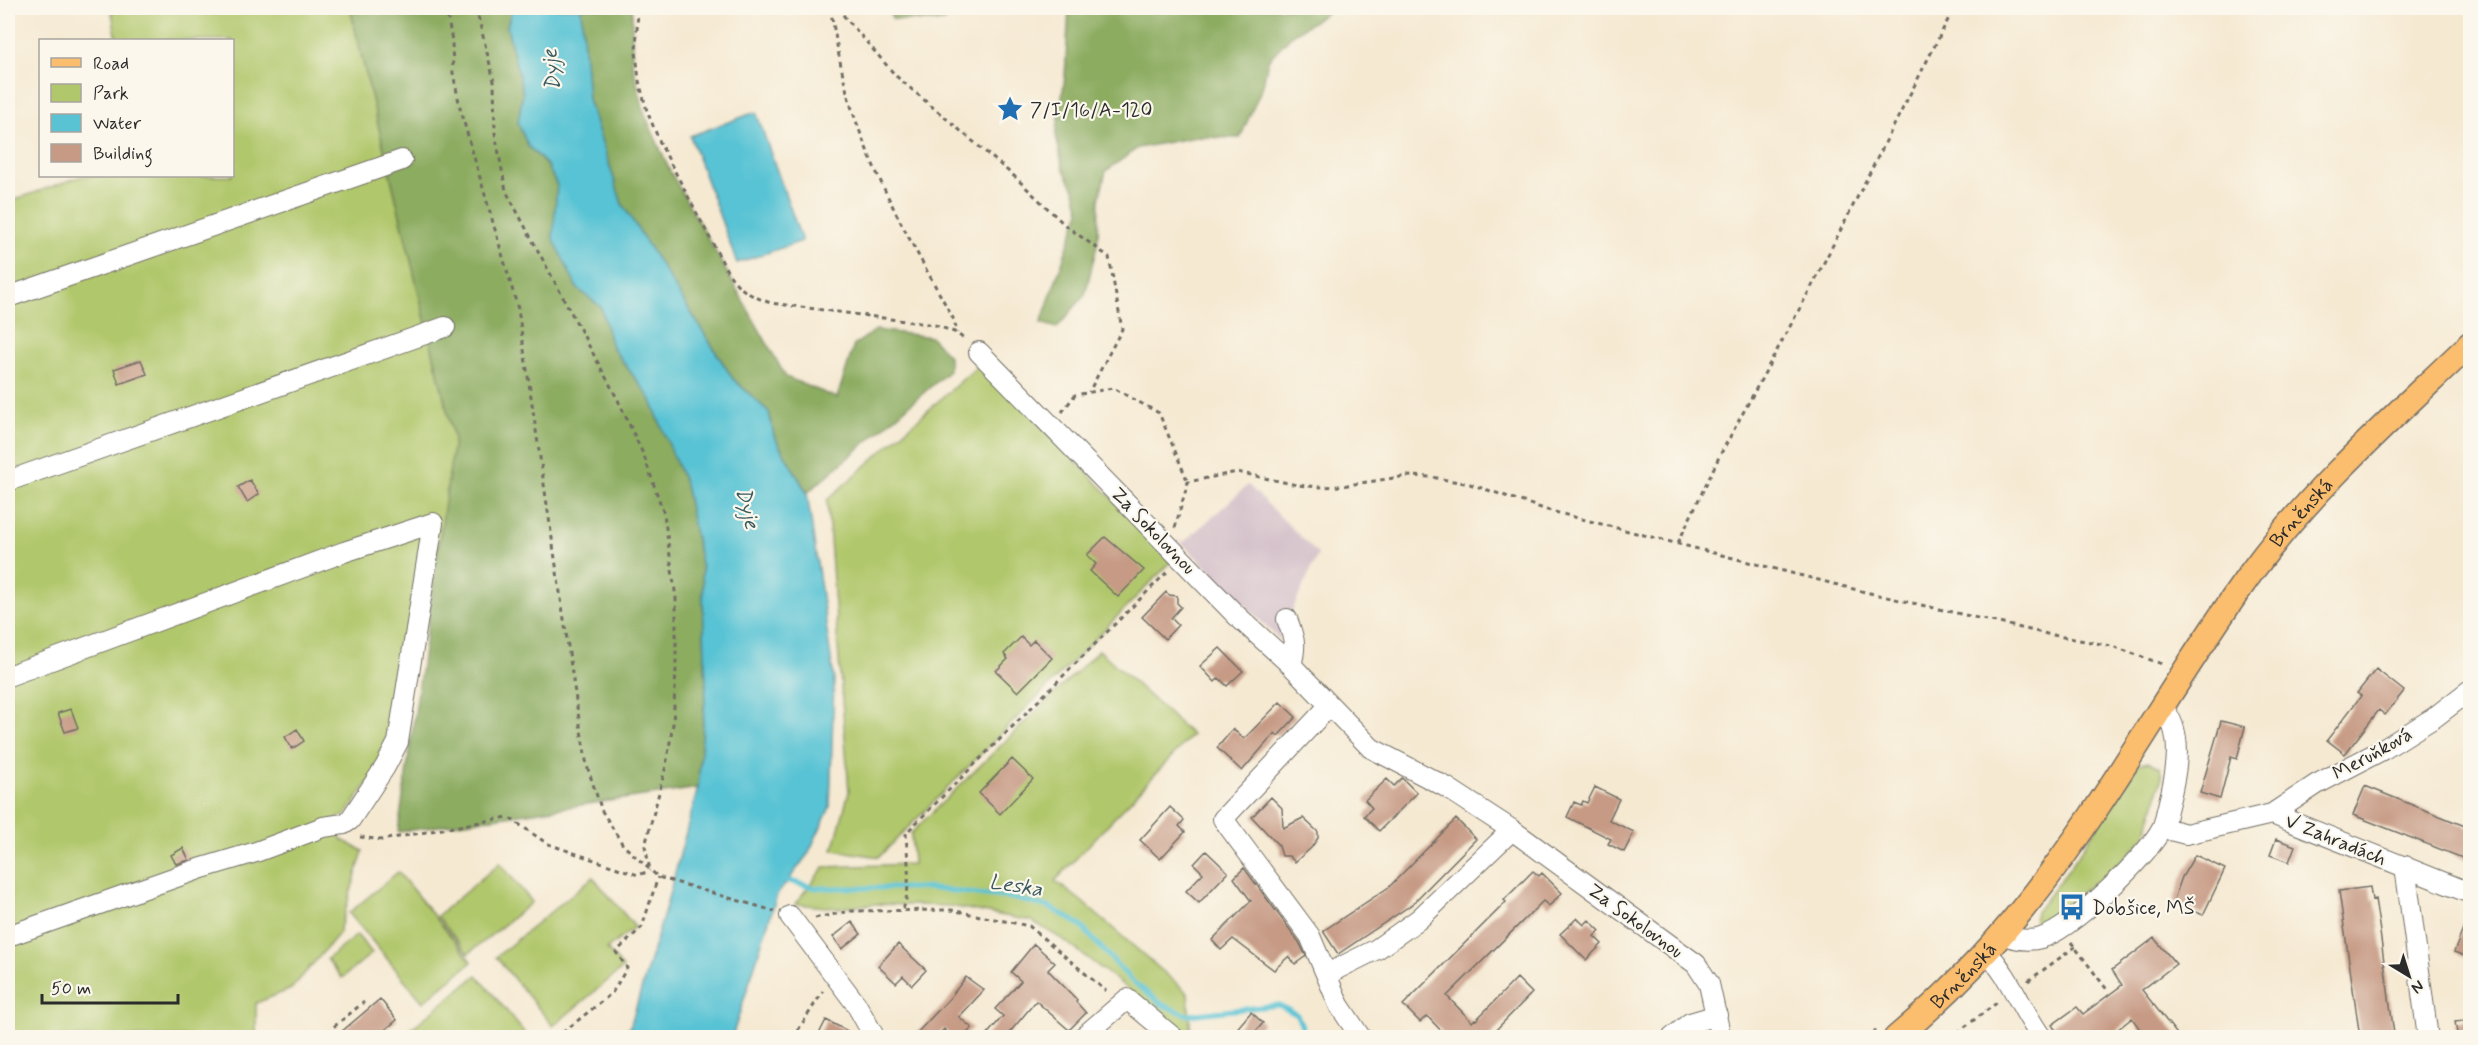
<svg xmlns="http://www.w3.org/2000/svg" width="2478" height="1045" viewBox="0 0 2478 1045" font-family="Mynerve,sans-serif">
<rect width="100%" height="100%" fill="#fbf7ec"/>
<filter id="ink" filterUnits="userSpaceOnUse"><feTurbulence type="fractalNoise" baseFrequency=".0167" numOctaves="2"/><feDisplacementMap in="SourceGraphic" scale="12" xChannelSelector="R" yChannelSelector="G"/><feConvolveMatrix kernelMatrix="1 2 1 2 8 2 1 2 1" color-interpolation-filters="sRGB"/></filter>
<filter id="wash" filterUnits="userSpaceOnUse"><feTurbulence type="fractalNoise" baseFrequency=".008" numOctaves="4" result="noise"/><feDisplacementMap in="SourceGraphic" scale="24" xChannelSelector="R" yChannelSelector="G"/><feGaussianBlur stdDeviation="1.35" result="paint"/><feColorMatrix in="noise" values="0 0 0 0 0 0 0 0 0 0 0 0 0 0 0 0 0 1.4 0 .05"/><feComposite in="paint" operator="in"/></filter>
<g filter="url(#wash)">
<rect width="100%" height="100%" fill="#f5e9d2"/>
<!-- industrial -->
<path fill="#d2bdc8" d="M1248,485l70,69 -39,85 -101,-100 6,3z"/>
<!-- green -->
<path fill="#b1c76c" stroke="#6e794c" stroke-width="1.5" d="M111,8h239l104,431 -10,78 -54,234 -44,64 -15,6 11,19 21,11 -25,84 -47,54 -35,14v34h-248v-835l74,-26h150v-136h-115z
M980,364l193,196 -294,297 -46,-7 16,-58 -22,-292z
M1099,650l93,85 -137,146 25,19 108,93 3,43 -35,-22 -33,-29 -58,-44 -33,-20 -82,-15 -74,-2 -39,4 -42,-4 29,-37 89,-3 -2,-31z
M2148,762l12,5 2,10 -16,59 -49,50 -4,-3 -44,36 3,4 -13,3 -5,-6 2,-8 37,-49 66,-99z
M500,863l32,39 -64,52 -31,-38z
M398,872l74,90 -49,40 -74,-89z
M593,877l42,50 -28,22 16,19 -70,58 -57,-69z
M357,935l15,18 -30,25 -15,-19z
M477,975l51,62h-127z"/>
<!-- forest -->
<path fill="#8cac60" stroke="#5c6c46" stroke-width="1.5" d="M350,8h162l-5,19 16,66 -5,30 10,23 19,20 10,19 -3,53 23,50 24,19 11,40 38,51 35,86 17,85 4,117 -8,102 -300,44 56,-393z
M581,8h51v54l13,53 25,56 116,206 51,21 17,-53 22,-15 55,7 18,19v15l-142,122 -33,-57 -5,-24 -36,-33 -111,-175 -34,-105z
M886,8h75l-17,14 -51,-3z
M1069,8h259l-2,5 -35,23 -23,24 -5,25 -23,53 -44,-1 -58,11 -32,23 -7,29 -1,41 -13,54 -28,33 -16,-5 39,-112 -5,-20 -12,-23 -7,-32 9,-59z"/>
<!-- water -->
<path fill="#59c3d4" stroke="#427780" stroke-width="1.5" d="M512,8h69l7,91 34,105 111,175 36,33 5,24 33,57 27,186 -4,128 -22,47 -31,41 -45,142h-105l38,-127 33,-122 8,-102 -4,-117 -17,-85 -35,-86 -38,-51 -11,-40 -24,-19 -24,-50 4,-53 -10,-20 -19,-19 -10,-23 5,-30 -16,-66z
M756,112l46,129 -65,22 -47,-127z"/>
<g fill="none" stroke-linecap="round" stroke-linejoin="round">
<!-- stream -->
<path stroke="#59c3d4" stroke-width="5" d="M781,879l35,9h110l85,10 38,9 30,17 53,57 31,24 25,10 91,-10 18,10 10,23"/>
</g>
<g id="blocks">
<!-- building -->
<path fill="#c69a84" d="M141,360l6,14 -28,10 -5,-15z
M250,480l9,14 -12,8 -9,-15z
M1105,537l39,33 -26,27 -28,-26 6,-7 -9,-9z
M1166,592l3,3 8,1v7l4,4 -10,11 7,7 -13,14 -23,-22z
M1021,637l8,8 5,-5 18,18 -34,34 -22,-21 12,-12 -4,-5z
M1220,648l23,23 -16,15 -8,-8 -4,4 -15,-16z
M2376,669l28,22 -19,24 -6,-5 -34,44 -18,-14 34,-44 -4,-3z
M1280,702l16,15 -18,19 -3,-3 -33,38 -25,-23 16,-19 11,10z
M71,709l7,19 -13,4 -7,-19z
M2221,721l24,6 -8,32 -6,-2 -11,42 -20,-6z
M297,729l7,12 -12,8 -7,-12z
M1012,759l21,20 -33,35 -21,-21z
M1402,778l15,15 -38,38 -15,-15 8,-8 -7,-8 22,-21 7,7z
M2365,786l105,42v33l-117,-46z
M1595,787l24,12 -10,21 25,12 -10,20 -16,-8 3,-5 -44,-22 7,-15 7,3 2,-4 4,2z
M1271,797l11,11 1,20 20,-10 15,14v6l-7,10 -16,14 -6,-6h-7l-3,-10 -27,-29z
M1170,807l14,13 -5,6 6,6 -25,27 -20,-19z
M1456,819l20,20 -65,66 -73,49 -15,-23 66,-44z
M2276,839l19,7 -6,16 -19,-7z
M183,848l6,12 -13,4 -5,-9z
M1206,851l22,21 -29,31 -13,-12 17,-18 -9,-9z
M2195,855l30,14 -22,46 -30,-13 9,-25z
M1244,868l55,74 7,14 -11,8 -6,-8 -15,14 -41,-31 -12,11 -9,-10 39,-39 -17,-23z
M1533,871l6,5 3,-3 20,20 -13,13 -6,-5 -96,95 25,26 3,-3 1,1 41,-42 15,15 -44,45h-40l-21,-22 -7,6 -17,-17 103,-103 -2,-2z
M2370,887l2,13 3,-1 4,26 15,109 -3,1 1,3h-32l-21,-147z
M2470,912v46l-16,-6z
M1577,918l7,7 5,-5 11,11 -6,5 8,8 -16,16 -26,-26z
M852,922l9,12 -19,15 -9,-12z
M2154,938l22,26 -34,26 38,48h-34l-14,-20 -25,20h-46l-9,-13 25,-18 6,7 39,-29 -10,-15z
M898,944l28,26 -14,15 -9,-9 -7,7 -18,-17z
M1034,944l21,19 -7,7 29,30 -1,2 10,11 -17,17 -33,-29 -31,37h-21l19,-22 -8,-7 26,-28 -10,-9z
M966,977l18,13 -25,27 13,11 -10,10h-10l-8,-9 -9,9h-23l37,-39z
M380,999l17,21 -12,10 5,8h-56z
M1251,1012l12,11 -13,15h-21z
M826,1020l35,18h-44z
M2470,1020v18h-12l-3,-16z"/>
</g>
</g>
<g filter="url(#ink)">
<use href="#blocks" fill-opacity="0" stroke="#726e65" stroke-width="1.5"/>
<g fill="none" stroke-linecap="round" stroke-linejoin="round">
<!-- minor casing -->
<g stroke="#726e65" stroke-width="22">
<path id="minor" d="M8,297l394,-137
M979,352l257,263 55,50 80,83 75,39 66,43 184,134 13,20 12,54
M8,481l437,-154
M1287,619c7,19 10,26 4,46
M8,676l336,-124 89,-29 -35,219 -13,25 -35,53 -6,4 -21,3 -67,25 -57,17 -191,67
M1329,706l-106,113 87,117 29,69 22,33
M2272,814l45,-30 67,-35 51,-32 35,-27
M2163,828l23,6 86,-20 198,79
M2405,866l23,172
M790,916l66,88 19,34
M2001,934c13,5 27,8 40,4 30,-8 107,-82 121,-110 3,-6 4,-15 6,-22 8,-31 18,-74 -7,-100
M1986,951c26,28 34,57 56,87
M1327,974l50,-25 42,-30 93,-89
M1082,1038l45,-39 47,39
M1672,1038l18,-15 27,-8"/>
</g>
<!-- major casing -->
<g stroke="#726e65" stroke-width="27">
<g id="major">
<path id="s1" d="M1896,1038c45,-38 88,-81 125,-127 87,-106 151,-230 232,-341 62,-84 142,-154 217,-226"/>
</g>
</g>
<!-- path -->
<path stroke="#726e65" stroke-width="3" stroke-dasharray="4.5 4.5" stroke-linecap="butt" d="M446,8l6,33 1,32 8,39 57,197 59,398 10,59 15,45 21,34 35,32 116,34
M476,8l18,73 1,52 11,58 112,209 26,56 20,58 12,84v71l-3,55 -7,42 -21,80 5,24
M638,8l-2,44 3,29 8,30 14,34 66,126c12,19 23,25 44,32l164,22 22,8 9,8
M830,8c7,35 12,72 24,107 24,72 64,139 100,205l3,13
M837,8l59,68 119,101 50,48 44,32 13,72 -33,63
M1062,412l13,-17 38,-7 46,25 29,69
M1175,528l13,-46 49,-10 60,13 22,2 22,-1 66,-10 24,1 39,7 77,26 318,82 182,42 65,12 53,19
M1678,543l41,-86 94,-173 141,-276
M360,837l22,3 126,-23 40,27 90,31 12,-4
M903,909c9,-22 4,-53 3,-76l263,-263
M815,918l36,-7 100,-1 78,16 77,65
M2071,942l37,49
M2028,981l47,-34
M320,1038l44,-36
M556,1038l56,-45 15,-25 -11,-16 26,-25 16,-50
M793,1038l30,-47
M1867,1038l9,-8
M1950,1038l48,-36"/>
<!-- minor -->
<use href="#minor" stroke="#fff" stroke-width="20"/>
<!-- major -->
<use href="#major" stroke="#fbbd6e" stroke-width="24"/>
</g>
</g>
<!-- icons -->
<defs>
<g id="sight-bare" transform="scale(2.07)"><path d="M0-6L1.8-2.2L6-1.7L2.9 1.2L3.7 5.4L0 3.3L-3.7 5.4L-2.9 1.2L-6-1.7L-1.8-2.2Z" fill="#1f6fb2" stroke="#fbf7ec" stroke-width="2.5" paint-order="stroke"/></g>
<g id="bus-bare" transform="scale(2.07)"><path d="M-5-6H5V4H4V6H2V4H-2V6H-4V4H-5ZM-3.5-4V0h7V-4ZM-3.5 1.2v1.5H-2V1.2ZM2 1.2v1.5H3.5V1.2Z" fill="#1f6fb2" stroke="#fbf7ec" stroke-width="2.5" paint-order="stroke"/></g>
</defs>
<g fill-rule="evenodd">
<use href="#sight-bare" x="1010" y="109"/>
<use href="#bus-bare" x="2072" y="907"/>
</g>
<g text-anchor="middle" stroke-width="4.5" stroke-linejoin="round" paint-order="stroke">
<!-- poi labels -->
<g font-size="20" fill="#2b2b2b" stroke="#fbf7ec" text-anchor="start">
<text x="1030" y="116">7/I/16/A-120</text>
<text x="2092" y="914">Dobšice, MŠ</text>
</g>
<!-- street labels -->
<g font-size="20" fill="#2b2b2b" stroke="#fbf7ec">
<text dy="7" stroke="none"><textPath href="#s1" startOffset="666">Brněnská</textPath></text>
<text transform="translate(1154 530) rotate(46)" y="7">Za Sokolovnou</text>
<text transform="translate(2372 753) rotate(-29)" y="7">Meruňková</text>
<text transform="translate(2336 839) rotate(22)" y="7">V Zahradách</text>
<text transform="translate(1636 920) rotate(36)" y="7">Za Sokolovnou</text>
<text dy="7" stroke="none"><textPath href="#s1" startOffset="92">Brněnská</textPath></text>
</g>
<!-- water labels -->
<g font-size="21" font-style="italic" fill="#39595e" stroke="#fbf7ec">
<text transform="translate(551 70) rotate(-95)" y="7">Dyje</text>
<text transform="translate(748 508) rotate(76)" y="7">Dyje</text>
<text transform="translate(1016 885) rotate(9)" y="7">Leska</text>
</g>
</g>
<!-- margin -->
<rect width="2478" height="1045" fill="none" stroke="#fbf7ec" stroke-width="30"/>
<!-- legend -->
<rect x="39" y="39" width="195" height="138" fill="#fbf7ec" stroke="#a8a59f" stroke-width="1.5"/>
<rect x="51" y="58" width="30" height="9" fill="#fbbd6e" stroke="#a8a59f" stroke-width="1.5"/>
<text x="93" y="69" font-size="18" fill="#2b2b2b">Road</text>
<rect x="51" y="84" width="30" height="18" fill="#b1c76c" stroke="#a8a59f" stroke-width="1.5"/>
<text x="93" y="99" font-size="18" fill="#2b2b2b">Park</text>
<rect x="51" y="114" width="30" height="18" fill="#59c3d4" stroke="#a8a59f" stroke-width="1.5"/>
<text x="93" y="129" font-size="18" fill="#2b2b2b">Water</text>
<rect x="51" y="144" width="30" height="18" fill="#c69a84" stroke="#a8a59f" stroke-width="1.5"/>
<text x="93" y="159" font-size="18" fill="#2b2b2b">Building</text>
<!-- north arrow -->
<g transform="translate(2409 976) rotate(142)" stroke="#fbf7ec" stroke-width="4.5" paint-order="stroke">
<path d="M0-4.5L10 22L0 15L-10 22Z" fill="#2b2b2b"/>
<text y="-9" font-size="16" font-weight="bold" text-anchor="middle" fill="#2b2b2b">N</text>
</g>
<!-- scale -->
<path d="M42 994v9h136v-9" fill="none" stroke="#2b2b2b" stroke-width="3"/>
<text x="51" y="994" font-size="18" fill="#2b2b2b" stroke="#fbf7ec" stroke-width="4.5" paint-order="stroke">50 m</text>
</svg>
